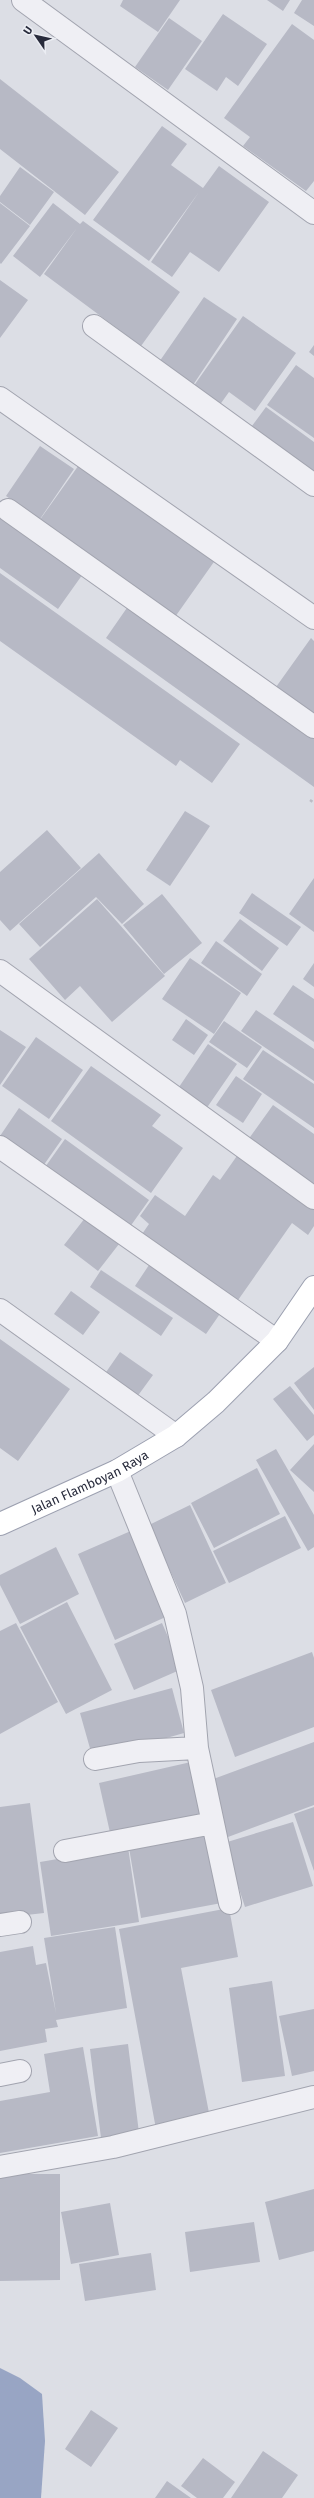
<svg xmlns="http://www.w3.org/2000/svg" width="314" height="2498" viewBox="0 0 314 2498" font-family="'Fira Sans',sans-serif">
<rect width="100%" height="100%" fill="#dcdee5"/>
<!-- water -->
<path fill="#98a5c4" d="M0,2368l20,10 22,16 3,47 -4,57h-41z"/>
<!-- building -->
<path fill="#b7b9c5" d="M123,0h57l-22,32 -38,-26z
M267,0h23l-7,11z
M302,0h12v26l-20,-13z
M223,14l44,30 -29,42 -12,-9 -9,14 -32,-22z
M169,18l33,23 -34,49 -33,-23z
M292,24l22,16v141l-8,10 -63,-45 7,-9 -26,-19z
M0,79l119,93 -34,43 -85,-66z
M162,126l25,18 -16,21 32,23 16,-22 50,36 -50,70 -29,-20 -18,25 -21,-15 48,-70 -50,69 -56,-41z
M20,167l34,25 -24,33 -30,-23v-6z
M0,203l30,23 -29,38 -1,-1z
M53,203l27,21 3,-3 97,71 -39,54 -97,-72 33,-46 -37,49 -27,-21z
M0,280l28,20 -28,38z
M204,297l33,22 -46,69 -34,-23z
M243,316l53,37 -41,58 -26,-19 -10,14 -26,-19z
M314,345v11l-5,-4z
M296,365l18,13v60l-47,-33z
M266,407l48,35v41l-68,-49z
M40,446l34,23 -34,50 -34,-23z
M81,462l135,97 -41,58 -136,-96z
M0,511l85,60 -27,38 -58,-41z
M0,573l240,171 -28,39 -32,-23 -4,6 -176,-125z
M131,602l183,131v54l-208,-149z
M311,638l3,3v74l-38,-28z
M185,811l25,15 -40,60 -24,-16z
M47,830l34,38 -71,63 -10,-11v-48z
M99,853l45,51 -22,20 -26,-27 -56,50 -21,-23z
M314,878v54l-25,-18z
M252,893l49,34 -14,19 -48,-33z
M162,894l40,49 -38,31 -41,-49z
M97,899l68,77 -53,46 -32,-36 -15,14 -36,-41z
M240,919l39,29 -17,23 -39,-30z
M216,941l46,33 -15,22 -46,-33z
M190,958l51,35 -27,41 -52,-35z
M314,963v24l-11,-8z
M293,985l21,14v43l-41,-28z
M256,1010l58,39v32l-73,-50z
M186,1019l22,16 -14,20 -22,-15z
M224,1021l38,26 -15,21 -38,-26z
M0,1030l26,17 -26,38z
M36,1037l47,33 -34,49 -47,-33z
M208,1044l29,20 -31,45 -29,-19z
M263,1050l51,34v44l-71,-49z
M91,1066l70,49 -9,11 31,22 -32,45 -100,-72z
M236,1076l26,18 -19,29 -27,-18z
M273,1105l41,29v59l-69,-49z
M19,1108l43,31 -21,30 -41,-28v-5z
M65,1139l84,61 -22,31 -84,-61z
M239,1153l75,56v17l-6,9 -16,-12 -56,80 -96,-66 9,-13 -9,-8 15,-21 30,21 28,-41 7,5z
M85,1218l34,26 -21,27 -34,-26z
M153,1259l71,49 -18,26 -71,-48z
M101,1270l72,48 -12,18 -71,-49z
M71,1291l29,21 -17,23 -29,-21z
M0,1339l70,50 -52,72 -18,-13z
M120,1352l33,23 -19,26 -32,-23z
M314,1367v43l-20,-27z
M290,1386l24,29v20l-7,6 -34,-42z
M314,1444v48l-24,-22z
M276,1449l38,66v32l-6,4 -52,-91z
M257,1468l23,46 -66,34 -23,-45z
M190,1505l36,78 -41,20 -36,-78z
M285,1516l16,32 -72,35 -16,-32z
M133,1530l37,85 -55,25 -37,-86z
M56,1547l23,47 -59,30 -20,-39v-10z
M67,1602l45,88 -46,24 -46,-87z
M16,1623l42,79 -58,32v-103z
M162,1623l20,46 -48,21 -20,-46z
M312,1652l2,6v69l-79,30 -24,-67z
M172,1688l12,45 -91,26 -13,-46z
M314,1742v63l-86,32 -20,-56z
M191,1762l12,53 -92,22 -12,-54z
M30,1803l14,110 -44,5v-111z
M314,1807v64l-20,-57z
M293,1822l20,64 -68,21 -21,-64z
M215,1833l12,69 -86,16 -12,-70z
M128,1847l11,75 -88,14 -11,-74z
M229,1908l9,49 -57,11 29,150 -54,11 -37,-200z
M115,1927l12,81 -71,12 2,7 -13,2 2,13 -47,9v-99l33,-6 3,19 10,-2 10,50 -12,-75z
M272,1981l13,95 -43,6 -13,-94z
M314,2009v62l-22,5 -13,-60z
M128,2044l11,89 -38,5 -11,-89z
M83,2047l15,89 -98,17v-52l50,-9 -6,-38z
M0,2174h60v106l-60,1z
M314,2189v62l-35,9 -14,-58z
M110,2203l9,52 -48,9 -10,-52z
M254,2222l6,40 -70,10 -5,-40z
M151,2253l5,37 -71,11 -6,-37z
M91,2410l27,18 -27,39 -26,-18z
M263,2451l35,24 -16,23h-51z
M203,2458l32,24 -12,16h-26l-16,-12z
M167,2481l24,17h-36z"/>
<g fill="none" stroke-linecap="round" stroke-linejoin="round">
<!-- street casing -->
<g stroke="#a2a4af" stroke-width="24">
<path id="street" d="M23,0l291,213
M94,326l220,159
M0,398l314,220
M8,510l306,217
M0,971l314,227
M0,1147l277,194
M0,1310l176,126
M117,1471l58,143 17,74 5,60 33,155
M95,1759l44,-8 58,-3
M65,1851l148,-28
M0,1925l20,-3
M0,2075l20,-4
M0,2167l113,-20 201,-50"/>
</g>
<!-- primary casing -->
<g stroke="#9ca0b0" stroke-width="24">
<g id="primary">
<path id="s1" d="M0,1524l117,-53 59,-35 40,-34 61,-61 37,-54"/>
</g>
</g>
<!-- path -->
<path stroke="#bbbcc4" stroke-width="2.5" stroke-dasharray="3 3" stroke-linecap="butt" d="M310,800l4,3"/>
<!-- street -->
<use href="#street" stroke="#efeff4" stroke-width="22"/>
<!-- primary -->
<use href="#primary" stroke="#fff" stroke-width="22"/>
</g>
<g text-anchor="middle" stroke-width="4" stroke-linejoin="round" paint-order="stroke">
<!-- street labels -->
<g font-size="13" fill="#272a3b" stroke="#ebedf3">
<text dy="5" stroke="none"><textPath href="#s1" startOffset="99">Jalan Flamboyan Raya</textPath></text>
</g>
</g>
<!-- north arrow -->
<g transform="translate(36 36) rotate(304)" stroke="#ebedf3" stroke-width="3" paint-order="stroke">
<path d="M0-3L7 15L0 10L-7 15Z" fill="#272a3b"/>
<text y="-6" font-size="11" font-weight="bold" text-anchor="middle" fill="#272a3b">U</text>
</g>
</svg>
